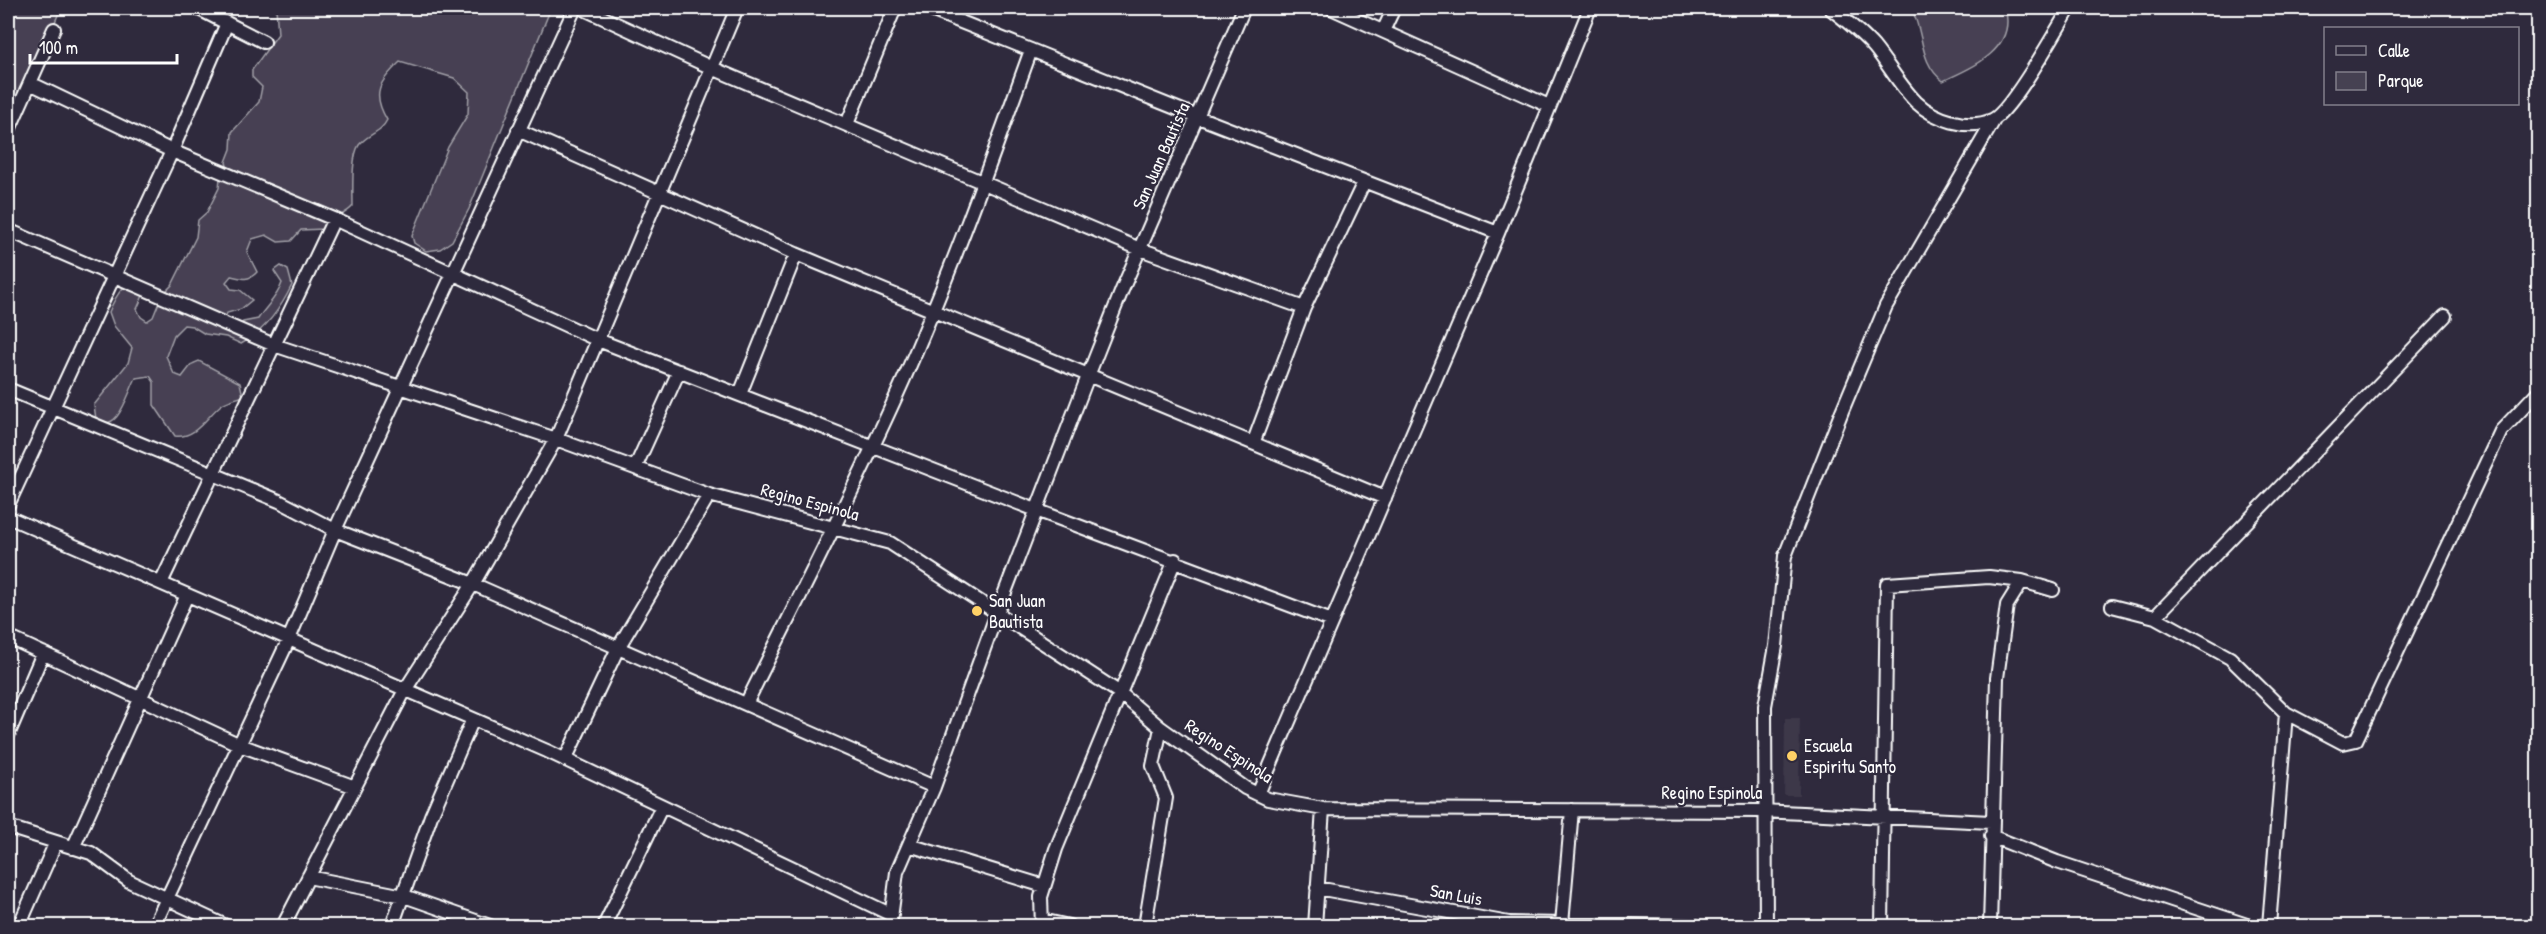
<svg xmlns="http://www.w3.org/2000/svg" width="2546" height="934" viewBox="0 0 2546 934" font-family="'Patrick Hand',sans-serif">
<rect width="100%" height="100%" fill="#2f2a3d"/>
<filter id="ink" filterUnits="userSpaceOnUse"><feTurbulence type="fractalNoise" baseFrequency=".0167" numOctaves="2"/><feDisplacementMap in="SourceGraphic" scale="12" xChannelSelector="R" yChannelSelector="G"/><feConvolveMatrix kernelMatrix="1 2 1 2 8 2 1 2 1" color-interpolation-filters="sRGB"/></filter>
<g filter="url(#ink)">
<!-- built -->
<path fill="#3c3749" d="M1785,718h15l-1,77h-15z"/>
<!-- green -->
<path fill="#464152" stroke="#a2a0a8" stroke-width="1.5" d="M8,8h53l-53,123z
M276,8h275l-82,201 -17,32 -12,8 -14,2 -12,-8 -2,-7 36,-89 20,-33 1,-22 -15,-14 -54,-16c-21,20 -29,31 -13,58 -6,13 -20,14 -28,25 -8,11 -6,47 -6,61 -8,10 -19,9 -30,23l-22,1 -10,11 -13,1 -12,-7 -14,4 -5,13 10,20c-8,9 -15,7 -26,4l-5,6 5,7 9,1 12,10 -11,9 -14,4 -3,7 13,8 6,-6 15,-3c8,-13 19,-21 24,-36l-8,-12 7,-5 7,4 4,15c-12,25 -27,46 -51,59l-15,-7 -21,-3 -13,-8 -8,-1 -10,10 -8,21 8,18 8,3 10,-13 7,-3 41,22 3,13c-7,3 -16,4 -22,9 -14,11 -25,34 -46,31l-21,-31v-23l-4,-6 -14,2c-8,14 -18,58 -40,41l-2,-14 34,-42 4,-15 -18,-22 -5,-14c6,-15 17,-37 36,-30l1,7 -9,20 4,8 6,4 6,-4 9,-22 10,-10 24,-48 2,-17 9,-8 12,-24 1,-10 8,-8 -2,-8 5,-13 1,-17 27,-30 3,-15 -10,-10v-7l26,-36z
M1911,8h94c12,40 -31,59 -62,73 -25,-19 -18,-48 -32,-73z"/>
<g fill="none" stroke-linecap="round" stroke-linejoin="round">
<!-- minor casing -->
<g stroke="#fff" stroke-width="16">
<path id="minor" d="M197,8l67,34
M582,8l130,60 428,181 164,59
M926,8l272,109 300,116
M1331,8l218,98
M1830,8c15,12 31,24 44,39 14,17 26,39 42,55 18,17 52,29 76,18 19,-8 65,-91 78,-112
M1384,29l10,-21
M30,83l142,68 162,68 264,121 438,170 296,111
M847,124l48,-116
M518,130l278,124 589,244
M8,132l46,-103
M8,230l266,115 282,94 153,56 181,48 230,150 41,35 84,60 23,11 55,10 440,2 228,11
M8,389l271,112 56,29 138,54 461,203
M740,394l56,-140
M1254,441l50,-133 60,-126
M635,468l44,-97
M8,505l164,-354 55,-128
M8,517l539,234 345,164
M161,583l173,-364
M2112,606l43,11 75,41 56,55
M2155,617l290,-301
M8,637l232,108 115,42
M746,704c53,-107 108,-213 157,-323 48,-108 88,-220 128,-331
M8,735l35,-82
M565,760l53,-112 91,-153
M1258,794l240,-561 92,-225
M8,827l83,26 38,28 97,45
M1991,836l66,26 193,64
M909,845l135,41
M73,848l114,-253
M308,877l96,19 86,30
M1317,888l192,35 188,3
M1042,920l27,6
M1562,924l10,-114
M19,926l37,-84
M154,926l135,-287 46,-109 240,-522
M283,926l122,-236 68,-106 83,-145 181,-431
M392,926l39,-110 42,-97
M604,926l58,-120
M890,926l7,-54 37,-85 63,-174 91,-237 34,-86 122,-282
M1042,926l-1,-29 15,-48 119,-289
M1145,926l21,-128 -13,-32 8,-38
M1315,926l8,-117
M1766,926l-1,-220 11,-60 9,-90 57,-145 44,-105 108,-186
M1882,926l5,-342 102,-7 33,4 31,9
M1990,926l7,-248 10,-73 15,-24
M2269,926l17,-213 57,30 13,-3 145,-309 37,-39"/>
</g>
<!-- minor -->
<use href="#minor" stroke="#2f2a3d" stroke-width="12"/>
</g>
</g>
<!-- markers -->
<g fill="#ffd166" stroke="#2f2a3d" stroke-width="2">
<circle cx="977" cy="611" r="6"/>
<circle cx="1792" cy="756" r="6"/>
</g>
<g text-anchor="middle" stroke-width="4.5" stroke-linejoin="round" paint-order="stroke">
<!-- street labels -->
<g font-size="18" fill="#fff" stroke="#2f2a3d">
<text transform="translate(1161 156) rotate(-66)" y="6">San Juan Bautista</text>
<text transform="translate(810 502) rotate(15)" y="6">Regino Espinola</text>
<text transform="translate(1229 751) rotate(33)" y="6">Regino Espinola</text>
<text x="1712" y="799">Regino Espinola</text>
<text transform="translate(1456 895) rotate(10)" y="6">San Luis</text>
</g>
<!-- poi labels -->
<g font-size="18" fill="#fff" stroke="#2f2a3d" text-anchor="start">
<text x="989" y="607">San Juan<tspan x="989" dy="21">Bautista</tspan></text>
<text x="1804" y="752">Escuela<tspan x="1804" dy="21">Espiritu Santo</tspan></text>
</g>
</g>
<!-- margin -->
<rect width="2546" height="934" fill="none" stroke="#2f2a3d" stroke-width="30"/>
<rect x="15" y="15" width="2516" height="904" fill="none" stroke="#fff" stroke-width="2" filter="url(#ink)"/>
<!-- legend -->
<rect x="2324" y="27" width="195" height="78" fill="#2f2a3d" stroke="#827f8b" stroke-width="1.5"/>
<rect x="2336" y="46" width="30" height="9" fill="#2f2a3d" stroke="#827f8b" stroke-width="1.5"/>
<text x="2378" y="57" font-size="18" fill="#ffffff">Calle</text>
<rect x="2336" y="72" width="30" height="18" fill="#464152" stroke="#827f8b" stroke-width="1.5"/>
<text x="2378" y="87" font-size="18" fill="#ffffff">Parque</text>
<!-- scale -->
<path d="M30 54v9h147v-9" fill="none" stroke="#ffffff" stroke-width="3"/>
<text x="39" y="54" font-size="18" fill="#ffffff" stroke="#2f2a3d" stroke-width="4.5" paint-order="stroke">100 m</text>
</svg>
